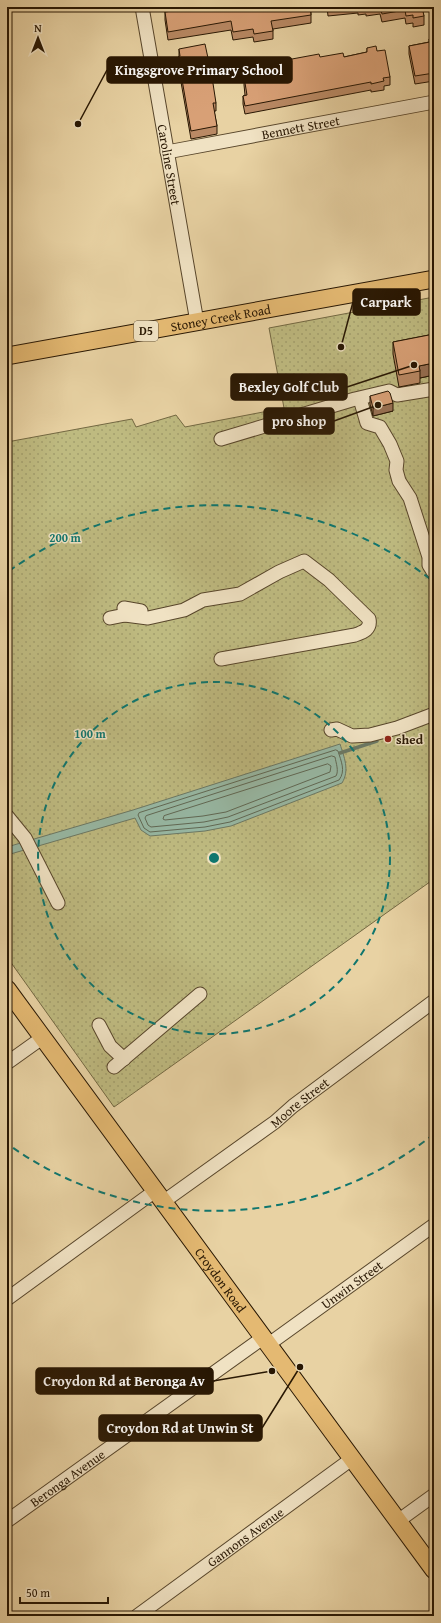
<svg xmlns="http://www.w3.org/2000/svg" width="441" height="1623" viewBox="0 0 441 1623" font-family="'Gentium Book Plus',serif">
<defs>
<pattern id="grass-dots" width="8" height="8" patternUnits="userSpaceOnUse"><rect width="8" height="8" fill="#beba80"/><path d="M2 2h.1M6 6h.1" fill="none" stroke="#a39f6d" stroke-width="1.8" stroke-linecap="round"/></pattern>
</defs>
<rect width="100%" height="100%" fill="#e8d2a3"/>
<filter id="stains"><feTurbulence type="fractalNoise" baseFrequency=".005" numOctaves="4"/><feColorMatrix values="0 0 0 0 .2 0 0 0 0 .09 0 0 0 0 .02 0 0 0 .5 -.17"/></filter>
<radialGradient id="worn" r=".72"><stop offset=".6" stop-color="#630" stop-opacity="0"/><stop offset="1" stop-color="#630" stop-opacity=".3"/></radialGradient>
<!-- grass -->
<path fill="url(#grass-dots)" stroke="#736842" d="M434,297v582l-320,228 -107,-150v-515l125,-23 4,8 40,-12 9,12 99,-19 -15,-80z"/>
<!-- water -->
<path fill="#97b8a4" stroke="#6b7864" d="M340,744c4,13 10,26 2,39l-111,43 -26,5 -55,5 -9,-6 -6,-12 -128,37v-8l126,-37z"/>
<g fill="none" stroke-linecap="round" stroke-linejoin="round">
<!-- shore -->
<path stroke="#606854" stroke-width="1" d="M336,750l2,1c3,10 8,20 1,29l-109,42 -25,5 -55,5 -6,-4 -6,-13 1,-2z
M332,756l3,1c1,6 4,14 1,19l-108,41 -24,5 -53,5 -3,-2 -3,-7 1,-2z
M328,764l3,2 -1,6 -104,40 -23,4 -38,4 -2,-1 1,-3z"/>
<!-- stream -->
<path stroke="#6b7864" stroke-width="3.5" d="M340,753l37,-12"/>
<!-- minor casing -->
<g stroke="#58462b" stroke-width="15">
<g id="minor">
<path id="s1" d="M142,7l55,315"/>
<path id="s2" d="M167,152l267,-50"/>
<path d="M360,399l7,24 13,4 10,17 7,17 -1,9 3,11 11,17 19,59v8l5,8"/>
<path d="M221,439l134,-40 34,-8 8,4 37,-6"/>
<path d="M141,611l-17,-3 1,7 23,3 36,-8 19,-10 37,-6 39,-22 25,-11 25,19 40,39c2,10 -5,13 -14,16l-134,24"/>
<path d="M110,618l15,-3"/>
<path d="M331,730l6,-1 15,7 18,-1 27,-7 37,-14"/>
<path d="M7,816l18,22 33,65"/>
<path d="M99,1025l11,21 14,13"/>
<path d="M7,1063l35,-25"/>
<path d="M114,1067l86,-73"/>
<path id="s3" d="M163,1202l112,-80 18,-16 141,-105"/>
<path d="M7,1299l148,-108"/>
<path id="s4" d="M269,1344l165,-119"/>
<path id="s5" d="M7,1521l257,-184"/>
<path d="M398,1521l36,-26"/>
<path id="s6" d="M137,1616l216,-158"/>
</g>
</g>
<!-- major casing -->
<g stroke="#281703" stroke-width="19">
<g id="major">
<path id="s7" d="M7,356l427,-77"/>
<path id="s8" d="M7,989l427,581"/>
</g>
</g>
<!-- minor -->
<use href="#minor" stroke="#f0e2c3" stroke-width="13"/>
<!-- major -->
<use href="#major" stroke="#e4b972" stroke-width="17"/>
</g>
<!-- wall -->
<path fill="#ba8a65" stroke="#281703" d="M181,7h251l-10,2 2,7v9l-11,2v-4l-7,1 -1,-6 -23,4 -2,-8 -14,2v-2l-8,1v-2l-30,3 -1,-9 -16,4v12l-38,6v10l-19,3 -1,-5 -20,3 -2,-10 -63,10 -3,-20v-8l7,-1v-3z
M429,39h5v42l-19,3 -6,-30v-8l20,-4z
M367,48l10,3 13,26v8l-6,1v4l-13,2v-2l-126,24 -2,-10v-8l2,-1 -1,-10v-8l16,-3v-4l5,-1v-5l79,-7 23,-5z
M179,49l37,54v8h-2l3,15v8l-26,5 -13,-74v-8l1,-1z
M434,334v41l-14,3v5l-21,4 -6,-33v-12z
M370,396l23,15 -20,5 -3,-12z"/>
<!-- shaded-wall -->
<path fill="#977053" stroke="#281703" d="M434,363v12l-14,3v-7l-1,-5z
M393,403v8l-20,5v-8z"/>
<!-- building -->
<path fill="#d8a076" stroke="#281703" d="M181,7h129l1,8 -40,6 2,10 -19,3 -1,-5 -20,3 -2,-11 -63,11 -3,-20 7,-1v-3z
M380,7h42l2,9 -11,2v-3l-7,1 -1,-6 -23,4z
M429,39h5v34l-19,3 -6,-30 21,-4z
M205,44l7,33 4,26h-3l4,23 -26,5 -13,-74 2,-1 -1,-7z
M376,46l1,5 8,-1 5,27 -7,1 1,3 -13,3v-2l-126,24 -2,-10 4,-1 -3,-18 16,-3v-4l6,-1 -1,-5 54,-10 1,3 23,-4 1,4 23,-5v-4z
M434,334v29l-15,3 1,5 -21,4 -6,-33z
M388,391l2,2 3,10 -20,5 -3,-12z"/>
<!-- distance rings -->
<g fill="none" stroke="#0f766e" stroke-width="2" stroke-dasharray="7 5">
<circle cx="214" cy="858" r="176"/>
<path d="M434 1134A353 353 0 0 1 9 1145M9 571A353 353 0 0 1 434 582"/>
</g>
<!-- markers -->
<circle fill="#8f2418" stroke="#f0e2c3" stroke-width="1.5" cx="388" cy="739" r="4"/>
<g text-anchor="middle" stroke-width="3" stroke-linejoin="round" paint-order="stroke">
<!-- shield labels -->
<rect fill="#f0e2c3" stroke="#64543d" stroke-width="1" x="134" y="321" width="24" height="20" rx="3"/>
<g font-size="12" font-weight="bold" fill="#281703">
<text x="146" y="335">D5</text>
</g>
<!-- street labels -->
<g font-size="13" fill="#281703" stroke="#f0e2c3">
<text dy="5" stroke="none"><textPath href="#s2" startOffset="136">Bennett Street</textPath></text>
<text dy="5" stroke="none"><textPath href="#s1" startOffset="160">Caroline Street</textPath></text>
<text dy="5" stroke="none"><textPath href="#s7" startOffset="217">Stoney Creek Road</textPath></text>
<text dy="5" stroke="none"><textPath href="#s3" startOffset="169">Moore Street</textPath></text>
<text dy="5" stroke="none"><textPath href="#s8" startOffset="361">Croydon Road</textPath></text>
<text dy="5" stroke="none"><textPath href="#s4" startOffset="102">Unwin Street</textPath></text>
<text dy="5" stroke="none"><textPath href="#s5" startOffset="74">Beronga Avenue</textPath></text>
<text dy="5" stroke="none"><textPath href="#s6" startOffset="134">Gannons Avenue</textPath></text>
</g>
<!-- poi labels -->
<g font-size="13" font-weight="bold" fill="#281703" stroke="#f0e2c3" text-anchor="start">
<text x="396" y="744">shed</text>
</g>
</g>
<circle cx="214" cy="858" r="6" fill="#0f766e" stroke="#f0e2c3" stroke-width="2"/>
<g font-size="12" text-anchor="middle" font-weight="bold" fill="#0f766e" stroke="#f0e2c3" stroke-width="3" stroke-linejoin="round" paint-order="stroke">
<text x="65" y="542">200 m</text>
<text x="90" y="738">100 m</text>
</g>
<!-- callouts -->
<path fill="none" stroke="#281703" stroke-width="1.5" d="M78 124L107 70M341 347L353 302M414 365L347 387M378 405L334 421M272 1371L213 1381M300 1367L262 1428"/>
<g fill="#281703" stroke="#f0e2c3" stroke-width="1.5">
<circle cx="78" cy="124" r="4"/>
<circle cx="341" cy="347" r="4"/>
<circle cx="414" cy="365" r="4"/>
<circle cx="378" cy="405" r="4"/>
<circle cx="272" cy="1371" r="4"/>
<circle cx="300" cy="1367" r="4"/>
</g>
<g fill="#281703" stroke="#281703" stroke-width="1.5">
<rect x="107" y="57" width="185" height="26" rx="4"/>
<rect x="353" y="289" width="67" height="26" rx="4"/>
<rect x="231" y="374" width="116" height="26" rx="4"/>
<rect x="264" y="408" width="70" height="26" rx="4"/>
<rect x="36" y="1368" width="177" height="26" rx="4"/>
<rect x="99" y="1415" width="163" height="26" rx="4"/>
</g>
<g font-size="14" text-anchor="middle" font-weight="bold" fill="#fff">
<text x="199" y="75">Kingsgrove Primary School</text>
<text x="386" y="307">Carpark</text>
<text x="289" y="392">Bexley Golf Club</text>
<text x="299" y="426">pro shop</text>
<text x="124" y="1386">Croydon Rd at Beronga Av</text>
<text x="180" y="1433">Croydon Rd at Unwin St</text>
</g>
<!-- margin -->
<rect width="441" height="1623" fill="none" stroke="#e8d2a3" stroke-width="24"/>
<rect x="8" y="8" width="425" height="1607" fill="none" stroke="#281703" stroke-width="2"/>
<rect x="12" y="12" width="417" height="1599" fill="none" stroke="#281703"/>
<!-- north arrow -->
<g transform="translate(38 38)" stroke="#f0e2c3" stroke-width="3" paint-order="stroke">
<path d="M0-3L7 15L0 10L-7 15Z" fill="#281703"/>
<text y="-6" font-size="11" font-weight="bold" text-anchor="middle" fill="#281703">N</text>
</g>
<!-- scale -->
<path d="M20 1597v6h88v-6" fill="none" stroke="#281703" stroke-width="2"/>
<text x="26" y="1597" font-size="12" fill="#281703" stroke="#f0e2c3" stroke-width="3" paint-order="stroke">50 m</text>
<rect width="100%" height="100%" filter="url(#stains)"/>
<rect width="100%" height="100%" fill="url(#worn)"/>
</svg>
